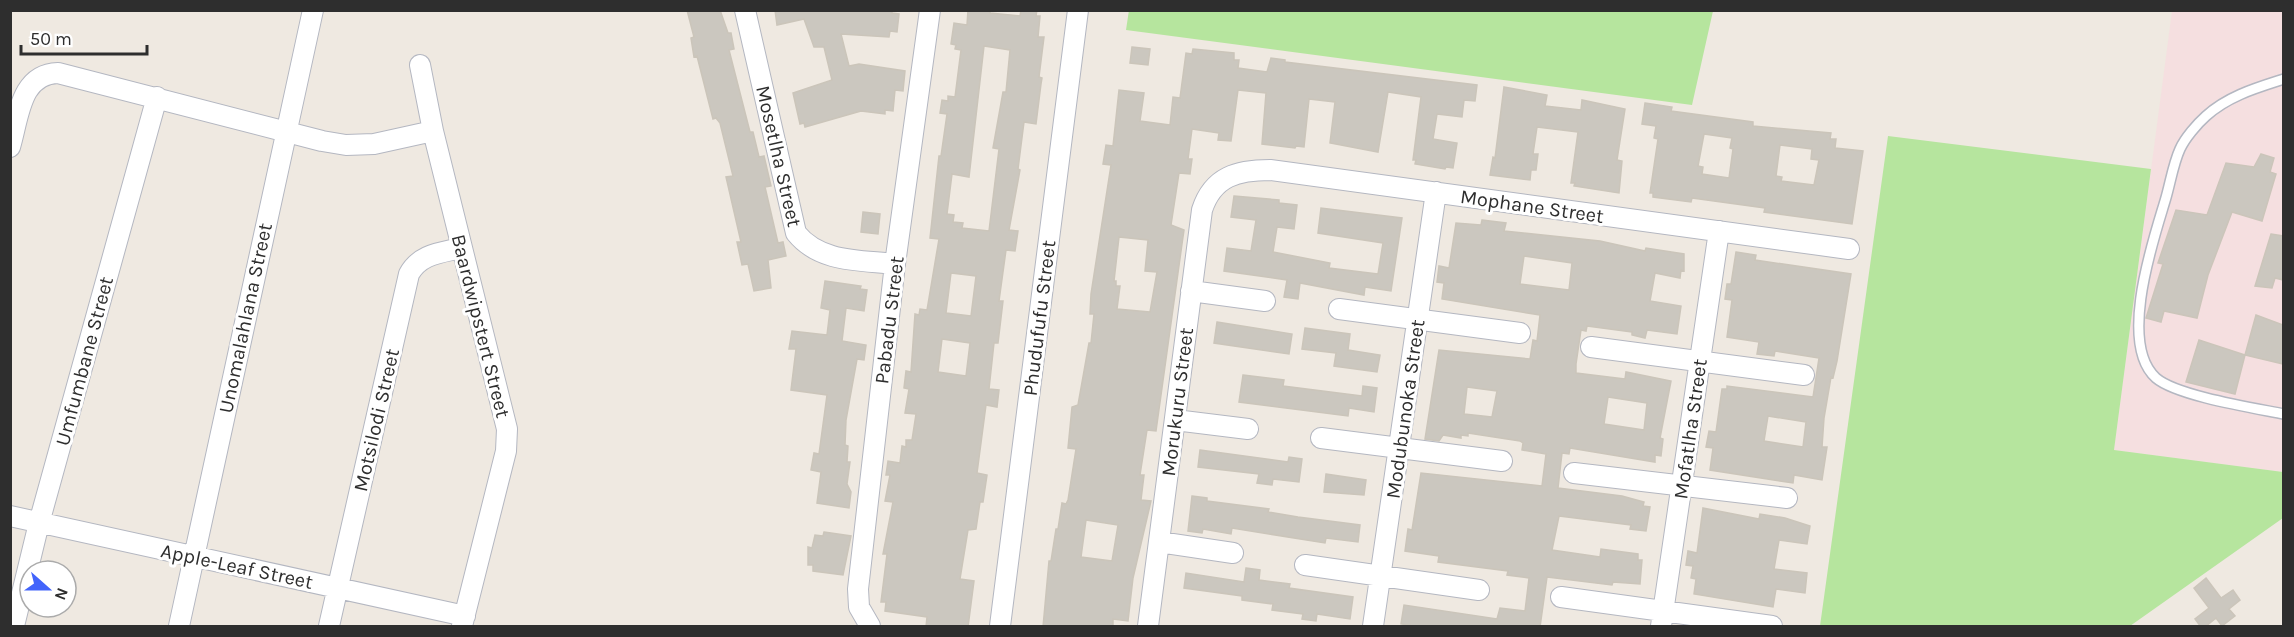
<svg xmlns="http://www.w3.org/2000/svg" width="2294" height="637" viewBox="0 0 2294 637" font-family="Karla,sans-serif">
<rect width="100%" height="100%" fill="#efe9e1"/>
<!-- medical -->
<path fill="#f5dfe0" d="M2172,11h111v461l-169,-22z"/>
<!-- green -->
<path fill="#b6e59e" d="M1129,10h584v1l-21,94 -566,-75z
M1888,136l263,33 -37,281 169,22v46l-153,108h-310z"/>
<!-- building -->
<path fill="#cbc7bf" stroke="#cbc5ba" stroke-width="1.5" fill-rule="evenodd" d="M687,10h33l8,23h3l3,16 -5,1 21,82h3l6,25 5,-1 7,30 -6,1 13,56 5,-1 3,14 -18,4 3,28 -17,3 -6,-27 -6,1 -5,-23h4l-15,-65 7,-1 -13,-53 -4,-5 -3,1 -16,-63 -3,1 -3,-19 3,-1z
M775,10h117v3l7,1 -2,18 -7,-1 -1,6 -48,-3 8,32 10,-2 46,7 -2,20 -8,-1 -2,21 -8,-1v4l-24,-3 -56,16 -1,-4 -4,1 -7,-31 39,-13 -8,-33h-10l-10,-28 -27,6z
M968,10h22v3l30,3 1,-6h16l-1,6h4l-2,21h6l-5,40 3,1 -1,6 -5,40 -12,-2 -6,47 2,1 -11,60 9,1 -3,20 -9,-1 -7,51h4l-5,42h-4l-5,46 10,1 -2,17 -11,-2 -9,68 10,2 -4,27h-3l-4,27 -8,1 -8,49 14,2 -6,46h-42l1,-10 -42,-6 1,-9h-5l6,-48h-4l10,-52 -8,-1 5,-26h-4l2,-14 12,2 2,-17 4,1v-7h6l4,-26 -11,-1 4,-24 -5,-1 2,-17 5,1 4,-58 4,1 1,-6 7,1 12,-71 -9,-1 9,-82h2l6,-42 -7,-1 2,-13 6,1v-5l7,1 6,-47 -6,-1 1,-4 -5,-1 3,-21 13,2zM984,46l26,4 -4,42h-3l-10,56 6,1 -10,82 -27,-3 1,-5 -10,-1 1,-7 -7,-1 5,-40 17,3zM951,273l25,3 -5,40 -25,-3zM942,339l28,4 -4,33 -28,-4z
M1132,47l18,2 -2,16 -18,-2z
M1193,49l41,4v7h5l-1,8 29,4 4,-14 14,2v2l192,23 -2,16 -11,-1 -2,17 -25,-3 -4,25 24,4 -4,25 -7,-1 -1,2 -30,-5 1,-4h-3l8,-63 -33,-5 -10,60 -48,-9 5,-41 -26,-3 -5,48 -8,-1 -1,2 -33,-4 4,-51 -28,-3 -7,51 -13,-1 1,-7 -27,-4 -4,30h4l-2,15 -11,-1 -8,52 13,5 -2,14 -26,187 -9,-1 -7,45h4l-3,25 10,1 -18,77 -5,43 -15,-2v8h-70l6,-66h2l5,-32h2l4,-26 4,1 2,-4 8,-51 -8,-1 4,-41 6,-2 11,-62h2l3,-29h-4l1,-20 20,-129 -8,-1 3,-19 7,1 6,-56 25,3 -4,28 30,4 3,-28 7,1 6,-45 6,1zM1119,237l29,3 -3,31 12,1 -7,40 -33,-3 3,-23h-4v-5h-2zM1086,520l32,5 -6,36 -31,-4z
M1504,87l43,8 -2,11 36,4 1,-10 43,9 -8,51 5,1 -3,32 -45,-7 1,-3h-4l7,-51 -41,-5 -4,27h5l-2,16h-5l-1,10 -40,-5 3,-18 2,1z
M1645,103l27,4 -1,4 82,11v4l78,7 -1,6h6l-1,9 28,3 -11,73 -88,-12 1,-4 -73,-10 -1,4 -38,-5v-4h-3l8,-54 -4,-1 2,-12 -14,-2zM1704,134l28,4 -2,10 3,1 -4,29 -27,-4 1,-7 -5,-1zM1780,145l32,4 -1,10 8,1 -5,25 -33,-4 1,-4 -6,-1z
M2261,154l13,4 -4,14 6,2 -14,47 -30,-9 -24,63 -11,43 -33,-7 -3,11 -15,-4 17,-54 -5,-1 18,-53 31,5 19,-52 28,4z
M1234,196l45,4v3l18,2 -3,24 -17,-2 -4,25 57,11 -1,5 49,6 5,-31 -65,-10 3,-25 81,10 -11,73 -26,-4 -1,8 -64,-12 -2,16 -14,-2 3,-17 -63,-9 3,-23 24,3 5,-31 -25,-3z
M863,212l17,2 -2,20 -17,-2z
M1482,220l24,3 -2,8 96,10 45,10 1,-3 38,6v17l-3,-1 -1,8 -25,-5 -5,28 31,5 -4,28 -30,-4 -2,8 -13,-3v-3l-45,-6 -1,5 -5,-1 -5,34v9l49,6 1,-7 45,9 -11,57 3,1 -2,17 -6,-1v7l-85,-14 -1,6 -7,-1 -4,35 64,8 22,6 -1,4 7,1 -4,24 -16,-2 1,-4 -72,-9 -7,34 48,7 1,-8 37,5v6h4l-2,24 -27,-2 -1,3 -65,-8 -7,50h-121l-18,-3 3,-19 93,14 3,-11 25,3 4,-33 -22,-3 1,-4 -70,-9 1,-6 -34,-5 3,-22 4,1 9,-57 121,13 4,-32 -24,-4 1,-7 -3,-2 -52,-8v3l-7,-1v3l-18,-3 -4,6 -14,-2 14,-89 91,9 3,-19 4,1 3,-26 -98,-16 2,-16 -7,-1 2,-16 10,2 7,-45 25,2zM1524,256l48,7 -3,27 -49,-6zM1467,387l30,4 -5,26 -28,-3zM1608,397l39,6 -3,27 -40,-6z
M2271,234l12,2v44l-8,-2 -3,10 -17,-2z
M1736,252l20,3 -1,5 96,14 -14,87 -4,17 -2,-1 -7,41 -2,29h5l-5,33 -28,-5 -1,8 -83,-13 3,-22 -7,-1 3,-16 7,1 6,-43h5v-3l86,11 6,-39 -44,-7 -1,5 -17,-2 2,-12 -32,-5 5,-37 -7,-1 2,-15h4zM1768,416l38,6 -3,25 -39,-6z
M825,281l36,5 -1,3 7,1 -3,21 -18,-3 -4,33 24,4 -2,15 -7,-1 -11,61 -1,25 3,1 -1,16h3l-3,22 4,8 -2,16 -32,-5 4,-31 -10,-2 3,-17 5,1 8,-59 -36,-5 5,-41h-7l3,-18 35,4 3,-25 -9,-2z
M2256,315l27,10v39l-38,-9z
M1217,322l75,12 -3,20 -75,-11z
M1305,328l45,6 -2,16 32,5 -3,17 -43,-6 2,-13 -34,-4z
M2199,340l46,15 -10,39 -49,-12z
M1243,375l41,5 -1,6 79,10 1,-10 14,2 -3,24 -25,-4 -1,8 -109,-14z
M1200,450l88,12 1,-5 13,2 -3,23 -26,-3 -1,6 -15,-2 2,-9 -61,-7z
M1326,474l40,6 -2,15 -40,-3z
M1192,496l15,2v3l62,8 -1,3 30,5 62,8 -2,17 -32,-4 -1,5 -93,-15 -1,6 -28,-5 -1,4 -14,-2z
M1703,508l56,11 1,-5 25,4 25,8 -3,18 -28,-4 -5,29 33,4 -2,20 -29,-4 -3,18 -79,-13 2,-15 -5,-1 2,-12 -7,-1 2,-14 9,2z
M824,532l27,4 -8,39 -30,-4v-6h-5v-18l4,1 3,-13 8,1z
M1246,568l14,2 -1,10 31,4 -1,4 64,9 -3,22 -33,-5 -1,7 -14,-2 1,-5 -31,-4 1,-6 -31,-4v-4l-58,-8 2,-15 58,9z
M2206,578l15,20 12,-8 7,10 -11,9 6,7 -13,10 -6,-8 -11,9h-4l-6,-8 14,-11 -15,-20z"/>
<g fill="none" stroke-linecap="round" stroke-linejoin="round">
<!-- service casing -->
<g stroke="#b4b7c1" stroke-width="12">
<path id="service" d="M2284,79c-28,9 -56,17 -78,37 -9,8 -21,22 -26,33 -7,15 -10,36 -15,52 -12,40 -47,143 -9,177 21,18 98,30 128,36"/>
</g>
<!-- minor casing -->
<g stroke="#b4b7c1" stroke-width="22">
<path id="minor" d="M745,10l51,223c24,30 65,27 99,31
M420,65l13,66 74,298 -1,22 -44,175
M10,147c9,-30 10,-73 48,-74l264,68 24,4 28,-1 59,-13
M1191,291l74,10
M1339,309l181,24
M1591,347l213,28
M1175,420l73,9
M1321,438l181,23
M1574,473l213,25
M10,516l455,100
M1159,542l74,11
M1305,565l174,25
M1561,597l211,29
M14,626l25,-103 118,-426
M179,626l134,-616
M329,626l80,-352c11,-20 31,-21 52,-26
M870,626l-11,-19 -1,-18 37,-325 35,-254
M1000,626l78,-616
M1148,626l54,-416c11,-34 36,-40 68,-40l579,79
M1373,626l63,-434
M1661,626l58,-395"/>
</g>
<!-- service -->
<use href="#service" stroke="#fff" stroke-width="9"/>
<!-- minor -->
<use href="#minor" stroke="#fff" stroke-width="20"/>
</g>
<g text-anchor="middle" stroke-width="6" stroke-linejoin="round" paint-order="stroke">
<!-- street labels -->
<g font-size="20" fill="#2e2e2e" stroke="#fff">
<text transform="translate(779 156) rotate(77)" y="7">Mosetlha Street</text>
<text transform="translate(1532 206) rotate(8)" y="7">Mophane Street</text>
<text transform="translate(245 318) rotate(-78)" y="7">Unomalahlana Street</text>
<text transform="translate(1039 318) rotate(-83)" y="7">Phudufufu Street</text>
<text transform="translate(889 320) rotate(-83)" y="7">Pabadu Street</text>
<text transform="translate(481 326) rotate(76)" y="7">Baardwipstert Street</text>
<text transform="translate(84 361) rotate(-75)" y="7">Umfumbane Street</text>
<text transform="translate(1177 402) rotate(-83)" y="7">Morukuru Street</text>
<text transform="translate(1405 409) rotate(-82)" y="7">Modubunoka Street</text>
<text transform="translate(376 420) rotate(-77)" y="7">Motsilodi Street</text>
<text transform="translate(1690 429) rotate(-82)" y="7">Mofatlha Street</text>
<text transform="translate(237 566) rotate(12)" y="7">Apple-Leaf Street</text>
</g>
</g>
<!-- border -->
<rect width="2294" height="637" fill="none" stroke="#2e2e2e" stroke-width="24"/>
<!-- north arrow -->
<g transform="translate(48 589) rotate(111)"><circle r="28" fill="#ffffff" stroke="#ababab" stroke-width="1.5"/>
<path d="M0-4.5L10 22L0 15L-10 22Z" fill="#4264fb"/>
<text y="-9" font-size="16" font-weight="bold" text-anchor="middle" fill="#2e2e2e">N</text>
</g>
<!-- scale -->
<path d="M21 45v9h126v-9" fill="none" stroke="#2e2e2e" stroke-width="3"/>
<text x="30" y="45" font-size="18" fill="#2e2e2e" stroke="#ffffff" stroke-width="4.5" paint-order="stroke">50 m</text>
</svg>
